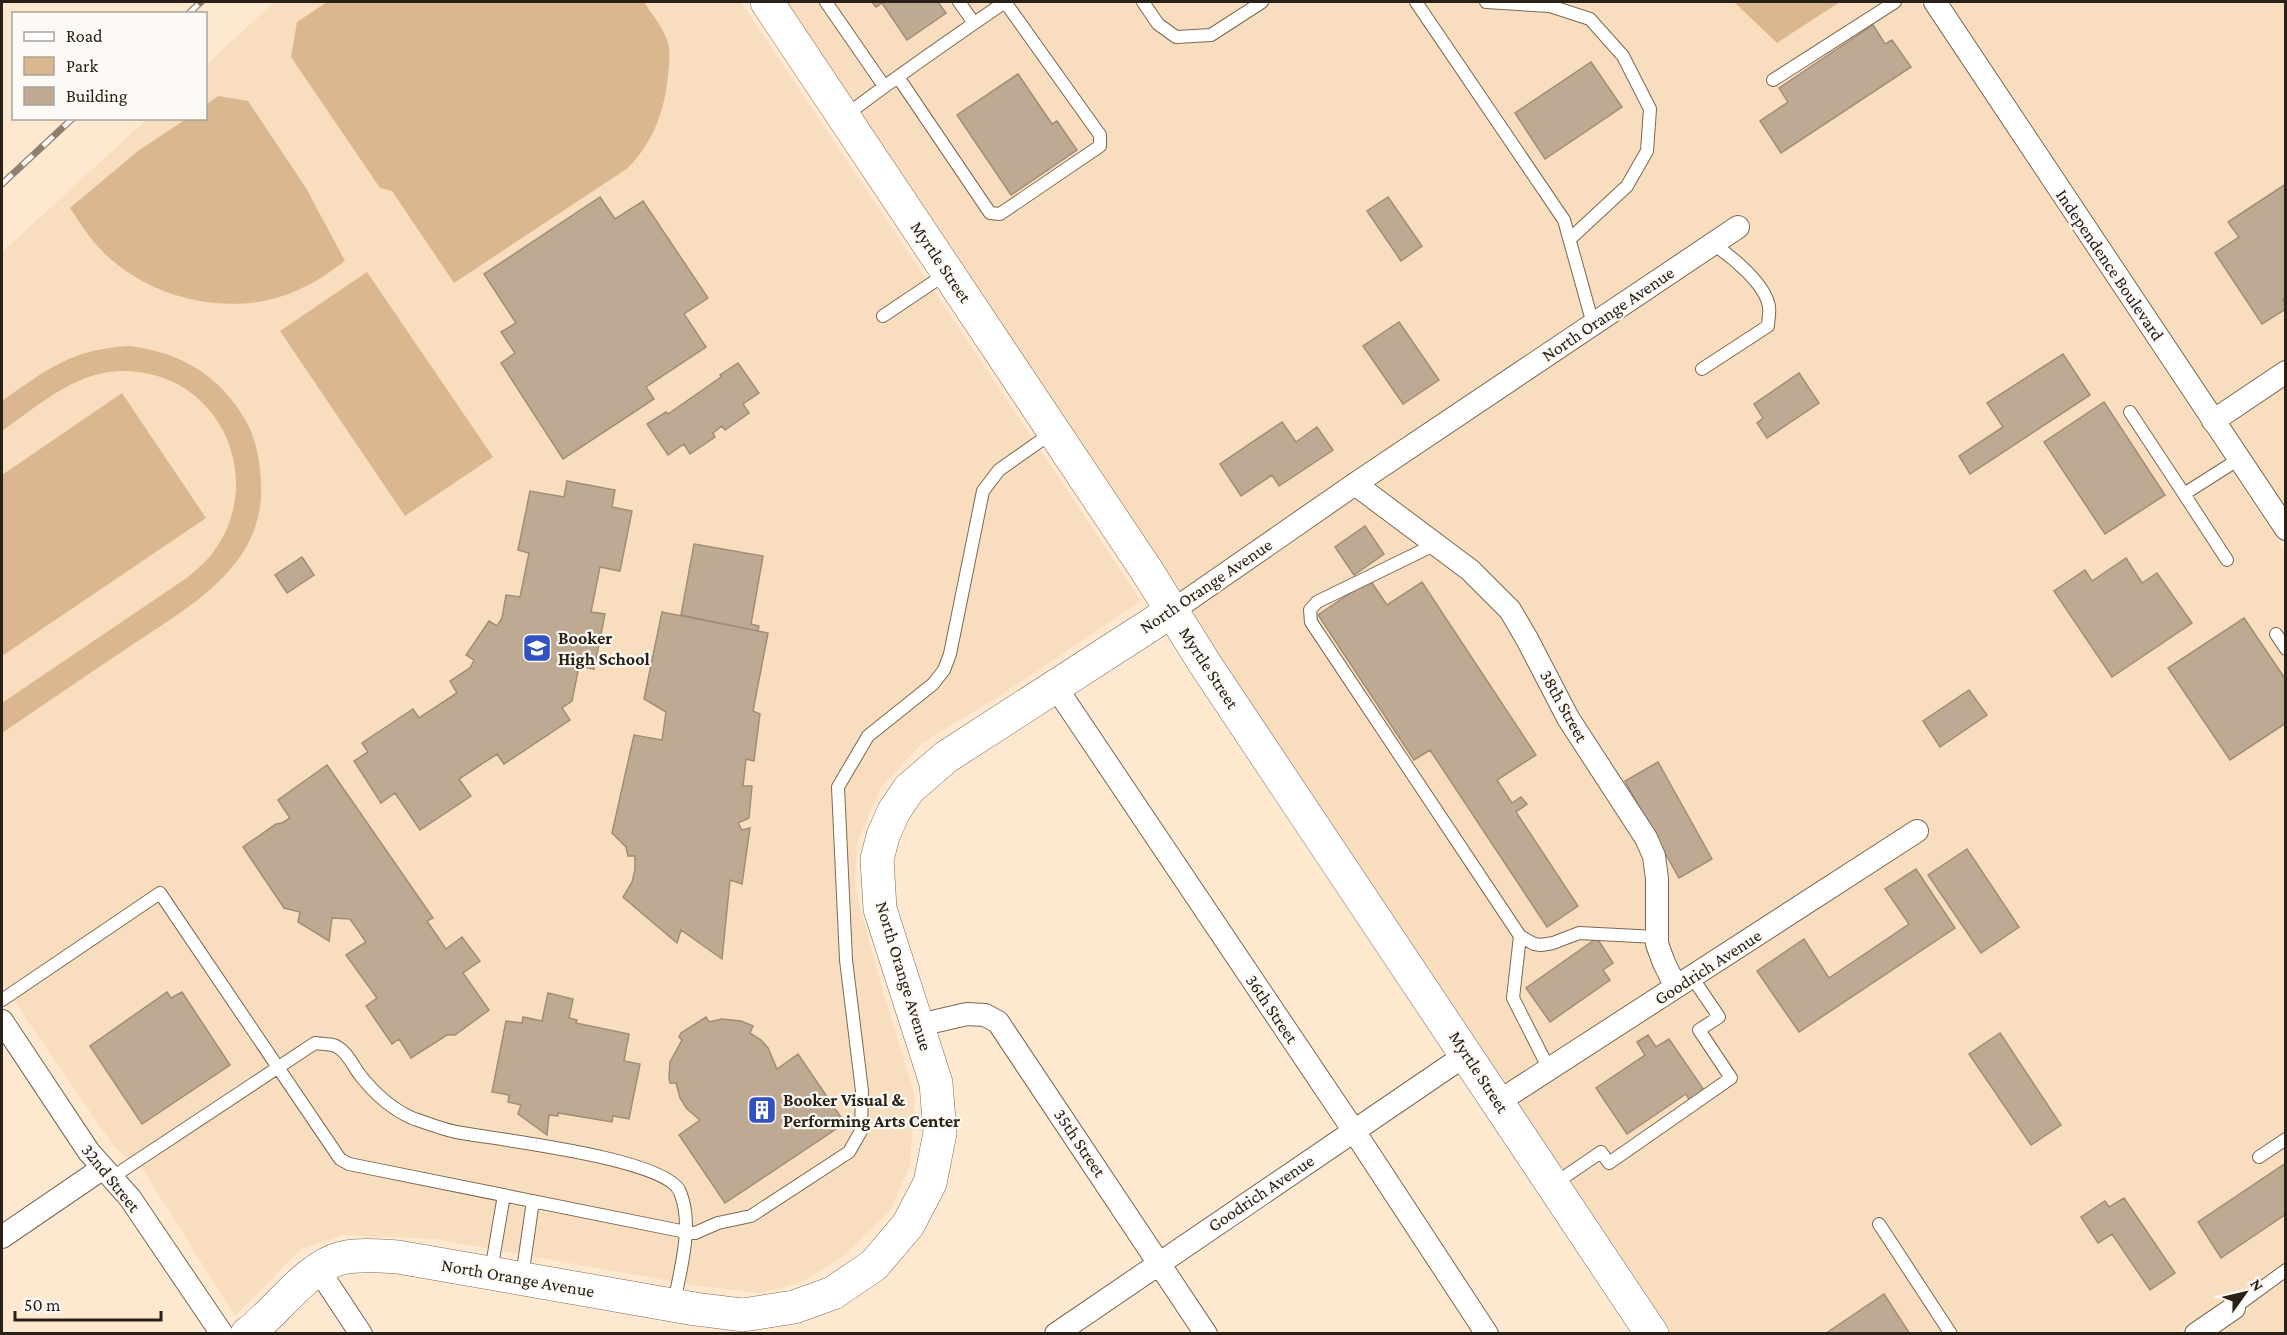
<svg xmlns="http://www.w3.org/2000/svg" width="2287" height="1335" viewBox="0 0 2287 1335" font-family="'Crimson Pro',serif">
<rect width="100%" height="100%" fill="#fee9d0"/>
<!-- built -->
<path fill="#f8debf" d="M274,2h467l400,599 -138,93 -81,49 -42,46 -23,55 -2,44 27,100 33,108 -5,69 -20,46 -45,44 -41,26 -43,12 -64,-7 -262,-47 -92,-4 -42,14 -66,67 -92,-146 -28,-22 -113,-164v-732l145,-133 59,-1v-53z
M781,2h953l43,41 63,-41h81l364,549v782h-71l35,-23 -12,-17 -58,40h-514l-152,-228 418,-272 -10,-17 -419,272 -316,-475 175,-121 391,-263 -10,-16 -392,262 -174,121z
M1948,2h337v358l-68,46z
M2285,384v125l-56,-86z"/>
<!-- green -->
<path fill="#dab78e" d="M327,2h317c8,13 22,28 25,45 1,8 0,19 -1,28 -3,35 -15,67 -40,93l-174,115 -62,-92 -12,-3 -89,-131 6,-35z
M1734,2h106l-63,41z
M218,96l30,5 58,87 39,73c-13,9 -25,19 -39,25 -63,34 -149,17 -200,-31 -15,-14 -25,-31 -36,-47l68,-57 48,-32 20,-1v-13z
M367,272l126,185 -88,59 -125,-185z
M129,346c51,6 91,29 117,75 10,18 14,40 15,61 5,86 -75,126 -135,167 -42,28 -83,56 -124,84v-30l186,-126c9,-8 19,-16 26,-26 42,-57 22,-140 -43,-170 -19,-8 -41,-12 -62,-9 -41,6 -74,36 -107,59v-30c44,-31 70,-52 127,-55z
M122,393l84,125 -204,138v-181z"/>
<!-- building -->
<path fill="#beaa92" stroke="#a08d76" stroke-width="1.5" d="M872,2h66l8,11 -39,27 -25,-37 -6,4z
M1873,25l12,19 7,-4 19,27 -130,86 -21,-32 28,-19 -9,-14z
M1591,62l31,45 -77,52 -30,-46z
M1018,74l34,50 5,-3 20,29 -66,45 -54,-80z
M2286,184v114l-3,1 3,10 -24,15 -47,-71 24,-16 -11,-15z
M600,197l15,22 28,-18 65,97 -24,16 22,33 -60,40 8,12 -91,60 -62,-96 14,-10 -14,-21 15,-9 -32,-49z
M1388,197l34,49 -21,15 -34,-50z
M1399,322l40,58 -36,24 -40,-58z
M2063,354l27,41 -120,79 -11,-18 44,-29 -16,-24z
M738,363l21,30 -16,11 6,9 -24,17 -3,-4 -9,7 2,4 -25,17 -6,-10 -16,11 -21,-31 19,-12 2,2 53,-37 -1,-2z
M1799,373l20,30 -52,35 -10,-15 6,-5 -9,-14z
M2104,402l61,93 -60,39 -61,-92z
M1282,422l14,20 21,-15 16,23 -54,36 -7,-11 -31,21 -21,-32z
M567,481l48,9 -3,17 20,4 -12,60 -20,-4 -9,45 14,2 -11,55 -15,-3 -7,35 -10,7 8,12 -66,44 -7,-10 -38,25 12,17 -51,34 -25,-37 -14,10 -27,-42 14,-9 -6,-9 51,-34 6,9 38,-25 -7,-12 20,-13 4,-8 -8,-5 23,-34 8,5 5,-8 4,-23 14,2 9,-44 -11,-3 12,-59 34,6z
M1365,526l19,28 -30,21 -19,-28z
M694,544l69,12 -12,68 8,2 -1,5 -77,-16z
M302,557l12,18 -27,18 -12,-18z
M2126,558l16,25 15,-10 35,50 -80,54 -58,-86 31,-21 7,11z
M1370,580l17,25 35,-23 114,173 -39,25 15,23 9,-6 6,7 -11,8 62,94 -31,21 -117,-177 -16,10 -96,-145z
M662,612l106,21 -15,78 7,3 -6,47 -8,-2 -3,27h9l-3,32 -11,5 4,7 8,-2 -8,56 -12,-4 -8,79 -41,-29 -4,13 -54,-46 9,-15 3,-12v-14h-7l-2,-9 -14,-14 22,-98 28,5 4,-28 -22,-13z
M2244,618l42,62v43l-56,37 -62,-92z
M1969,690l18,25 -47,32 -17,-26z
M1658,762l54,97 -33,19 -54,-97z
M327,765l106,153 -6,3 19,28 16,-12 18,24 -17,12 26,37 -34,25h-8l-36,23 -12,-19 -7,5 -26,-38 11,-8 -31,-43 20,-13 -16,-23 -18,-1 -3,23 -31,-19 2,-10 -16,-4 -41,-61 33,-23 6,-1 8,-5 -12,-18z
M1967,849l52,78 -38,26 -53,-78z
M1916,869l39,59 -156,104 -42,-61 47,-32 25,39 80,-54 -24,-35z
M1597,938l16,25 -10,7 7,10 -60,42 -24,-34z
M167,992l4,6 11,-6 48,73 -88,59 -52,-78z
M548,993l25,6 -4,19 8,2 -1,3 53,11 -5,27 16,3 -11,55 -16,-3 -1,6 -54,-9v3l-9,-1 -2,20 -29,-21 3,-9 -13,-3 1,-7 -17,-3 14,-71 16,2 1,-6 19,4z
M706,1017l3,5 13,-3 19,2 12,5 -3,7 11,7 7,8 9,21 21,-15 47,69 -120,80 -46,-68 21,-15 -13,-11 -7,-11 -4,-15h-6l-1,-5 1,-16 12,-22 -3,-3 2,-4z
M2000,1033l61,92 -30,20 -62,-91z
M1648,1035l8,12 13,-8 37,54 -15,10 -5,-9 -59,40 -31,-46 49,-33 -8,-13z
M2286,1163v51l-65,44 -23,-36z
M2124,1198l51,75 -25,17 -38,-56 -14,9 -17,-26 24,-16 4,6z
M1884,1294l26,40h-85z"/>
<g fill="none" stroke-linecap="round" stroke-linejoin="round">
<!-- lane casing -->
<g stroke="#7b6852" stroke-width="14">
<path id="lane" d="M826,2l58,84
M959,2l15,21
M1143,2l15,22 18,13 35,-2 51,-33
M1416,2l148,218 29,104
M1486,2l64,4 40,13 33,37 27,53 -3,42 -20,35 -56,52
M1773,80l122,-78
M845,116c52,-40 106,-77 160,-114l95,133v11l-100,68 -10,-1 -92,-136
M883,316l64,-43
M1702,369l66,-43c0,-6 2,-13 1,-19 -3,-23 -38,-51 -56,-63
M2130,412l54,82 55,-35
M2184,494l43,66
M1436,544l-119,58 -7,8 1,12 209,314 14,8 7,1 12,-2 26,-10 78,4
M2276,634l10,15
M1520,936l-7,62 36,71
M2,1000l158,-107 180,266 9,5 337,68 9,1 23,-10 33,-7 98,-64 12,-21 1,-40 -16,-131 -8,-173 30,-51 65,-52 11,-14 6,-16 33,-163 16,-21 54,-38
M2259,1157l27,-18
M111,1178l204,-135c6,1 13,1 18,2 13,4 20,21 27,30 14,18 32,34 52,43 14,5 30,11 44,14 37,7 211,26 224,60 14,34 0,77 -6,112
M1554,1184l47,-32 8,11 122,-85 -32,-48 20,-13 -27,-40
M1879,1224l72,110
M491,1271l13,-76
M522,1277l11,-76
M2234,1308l52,-38"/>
</g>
<!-- street casing -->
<g stroke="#7b6852" stroke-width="24">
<path id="street" d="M1935,2l351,527
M2213,421l73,-49
M1355,484l115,86 40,40 17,29 41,79 78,120 8,18 3,23v65l7,19 12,24
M1172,611l183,-127 383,-257
M1055,686l299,445 133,203
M2,1021l87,131 41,46 92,136
M919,1025l48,-11 18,1 13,7 208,312
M1498,1102l419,-271
M2,1237l101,-69
M318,1269l43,65
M1056,1334l411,-280
M2196,1334l38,-26"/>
</g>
<!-- secondary casing -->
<g stroke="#7b6852" stroke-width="34">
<path id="secondary" d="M767,2l380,569 58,93 447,670
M247,1334c30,-22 59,-67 95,-76 18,-4 38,-2 56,-1l297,52 48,6 51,-8 39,-14 41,-28 34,-40 22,-42 10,-50 -4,-50 -56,-174 -3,-50 6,-23 11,-25 15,-22 37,-32 226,-146"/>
</g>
<!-- lane -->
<use href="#lane" stroke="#fff" stroke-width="12"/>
<!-- street -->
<use href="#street" stroke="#fff" stroke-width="22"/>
<!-- secondary -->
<use href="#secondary" stroke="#fff" stroke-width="33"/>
<!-- rail casing -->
<g stroke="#8f8070" stroke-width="7">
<path id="rail" d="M188,14l13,-12
M2,184l71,-66"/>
</g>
<!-- rail -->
<use href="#rail" stroke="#fdf9f4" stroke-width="4.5" stroke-dasharray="14" stroke-linecap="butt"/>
</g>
<!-- icons -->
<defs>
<g id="school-square" transform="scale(1.5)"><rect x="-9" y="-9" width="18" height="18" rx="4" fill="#3251c2" stroke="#fdf9f4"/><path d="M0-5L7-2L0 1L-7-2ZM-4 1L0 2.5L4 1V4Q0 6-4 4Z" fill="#fff"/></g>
<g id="building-square" transform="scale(1.5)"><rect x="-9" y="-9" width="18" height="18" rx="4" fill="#3251c2" stroke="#fdf9f4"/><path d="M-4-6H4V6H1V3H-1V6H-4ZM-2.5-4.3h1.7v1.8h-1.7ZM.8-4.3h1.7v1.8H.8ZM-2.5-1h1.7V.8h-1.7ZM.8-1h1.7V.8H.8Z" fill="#fff"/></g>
</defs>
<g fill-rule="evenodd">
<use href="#school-square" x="537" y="648"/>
<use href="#building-square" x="762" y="1110"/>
</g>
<g text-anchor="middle" stroke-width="4.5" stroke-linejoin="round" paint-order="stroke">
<!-- street labels -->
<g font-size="18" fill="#292118" stroke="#fdf9f4">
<text transform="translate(941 262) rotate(56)" y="6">Myrtle Street</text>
<text transform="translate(2110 265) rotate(56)" y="6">Independence Boulevard</text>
<text transform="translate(1608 314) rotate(-34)" y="6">North Orange Avenue</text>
<text transform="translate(1206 586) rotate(-34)" y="6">North Orange Avenue</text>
<text transform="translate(1209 668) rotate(57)" y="6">Myrtle Street</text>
<text transform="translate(1564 706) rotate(61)" y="6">38th Street</text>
<text transform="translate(1708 967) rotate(-33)" y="6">Goodrich Avenue</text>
<text transform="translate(904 976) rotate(73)" y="6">North Orange Avenue</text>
<text transform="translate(1272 1009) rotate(56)" y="6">36th Street</text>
<text transform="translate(1479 1072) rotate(57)" y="6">Myrtle Street</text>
<text transform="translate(1080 1143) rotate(56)" y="6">35th Street</text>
<text transform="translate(111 1178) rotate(51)" y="6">32nd Street</text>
<text transform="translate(1261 1193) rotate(-34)" y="6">Goodrich Avenue</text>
<text transform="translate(518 1278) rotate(10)" y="6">North Orange Avenue</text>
</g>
<!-- poi labels -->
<g font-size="18" font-weight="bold" fill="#292118" stroke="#fdf9f4" text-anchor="start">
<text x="558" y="644">Booker<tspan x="558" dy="21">High School</tspan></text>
<text x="783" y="1106">Booker Visual &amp;<tspan x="783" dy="21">Performing Arts Center</tspan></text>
</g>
</g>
<!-- border -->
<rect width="2287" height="1335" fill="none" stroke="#292118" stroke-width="6"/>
<!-- legend -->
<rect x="12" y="12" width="195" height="108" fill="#fdf9f4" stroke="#a8a39c" stroke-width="1.5"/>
<rect x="24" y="32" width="30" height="9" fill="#ffffff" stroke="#a8a39c" stroke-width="1.5"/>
<text x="66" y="42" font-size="18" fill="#292118">Road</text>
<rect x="24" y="57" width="30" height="18" fill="#dab78e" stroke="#a8a39c" stroke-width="1.5"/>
<text x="66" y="72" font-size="18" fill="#292118">Park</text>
<rect x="24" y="87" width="30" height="18" fill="#beaa92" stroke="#a8a39c" stroke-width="1.5"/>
<text x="66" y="102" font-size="18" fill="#292118">Building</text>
<!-- north arrow -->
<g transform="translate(2245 1293) rotate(56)" stroke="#fdf9f4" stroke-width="4.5" paint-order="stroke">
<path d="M0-4.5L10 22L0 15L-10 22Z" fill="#292118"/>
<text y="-9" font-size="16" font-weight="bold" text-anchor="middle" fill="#292118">N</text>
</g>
<!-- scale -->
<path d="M15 1311v9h146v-9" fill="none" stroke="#292118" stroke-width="3"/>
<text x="24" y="1311" font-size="18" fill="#292118" stroke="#fdf9f4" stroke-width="4.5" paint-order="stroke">50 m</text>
</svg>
